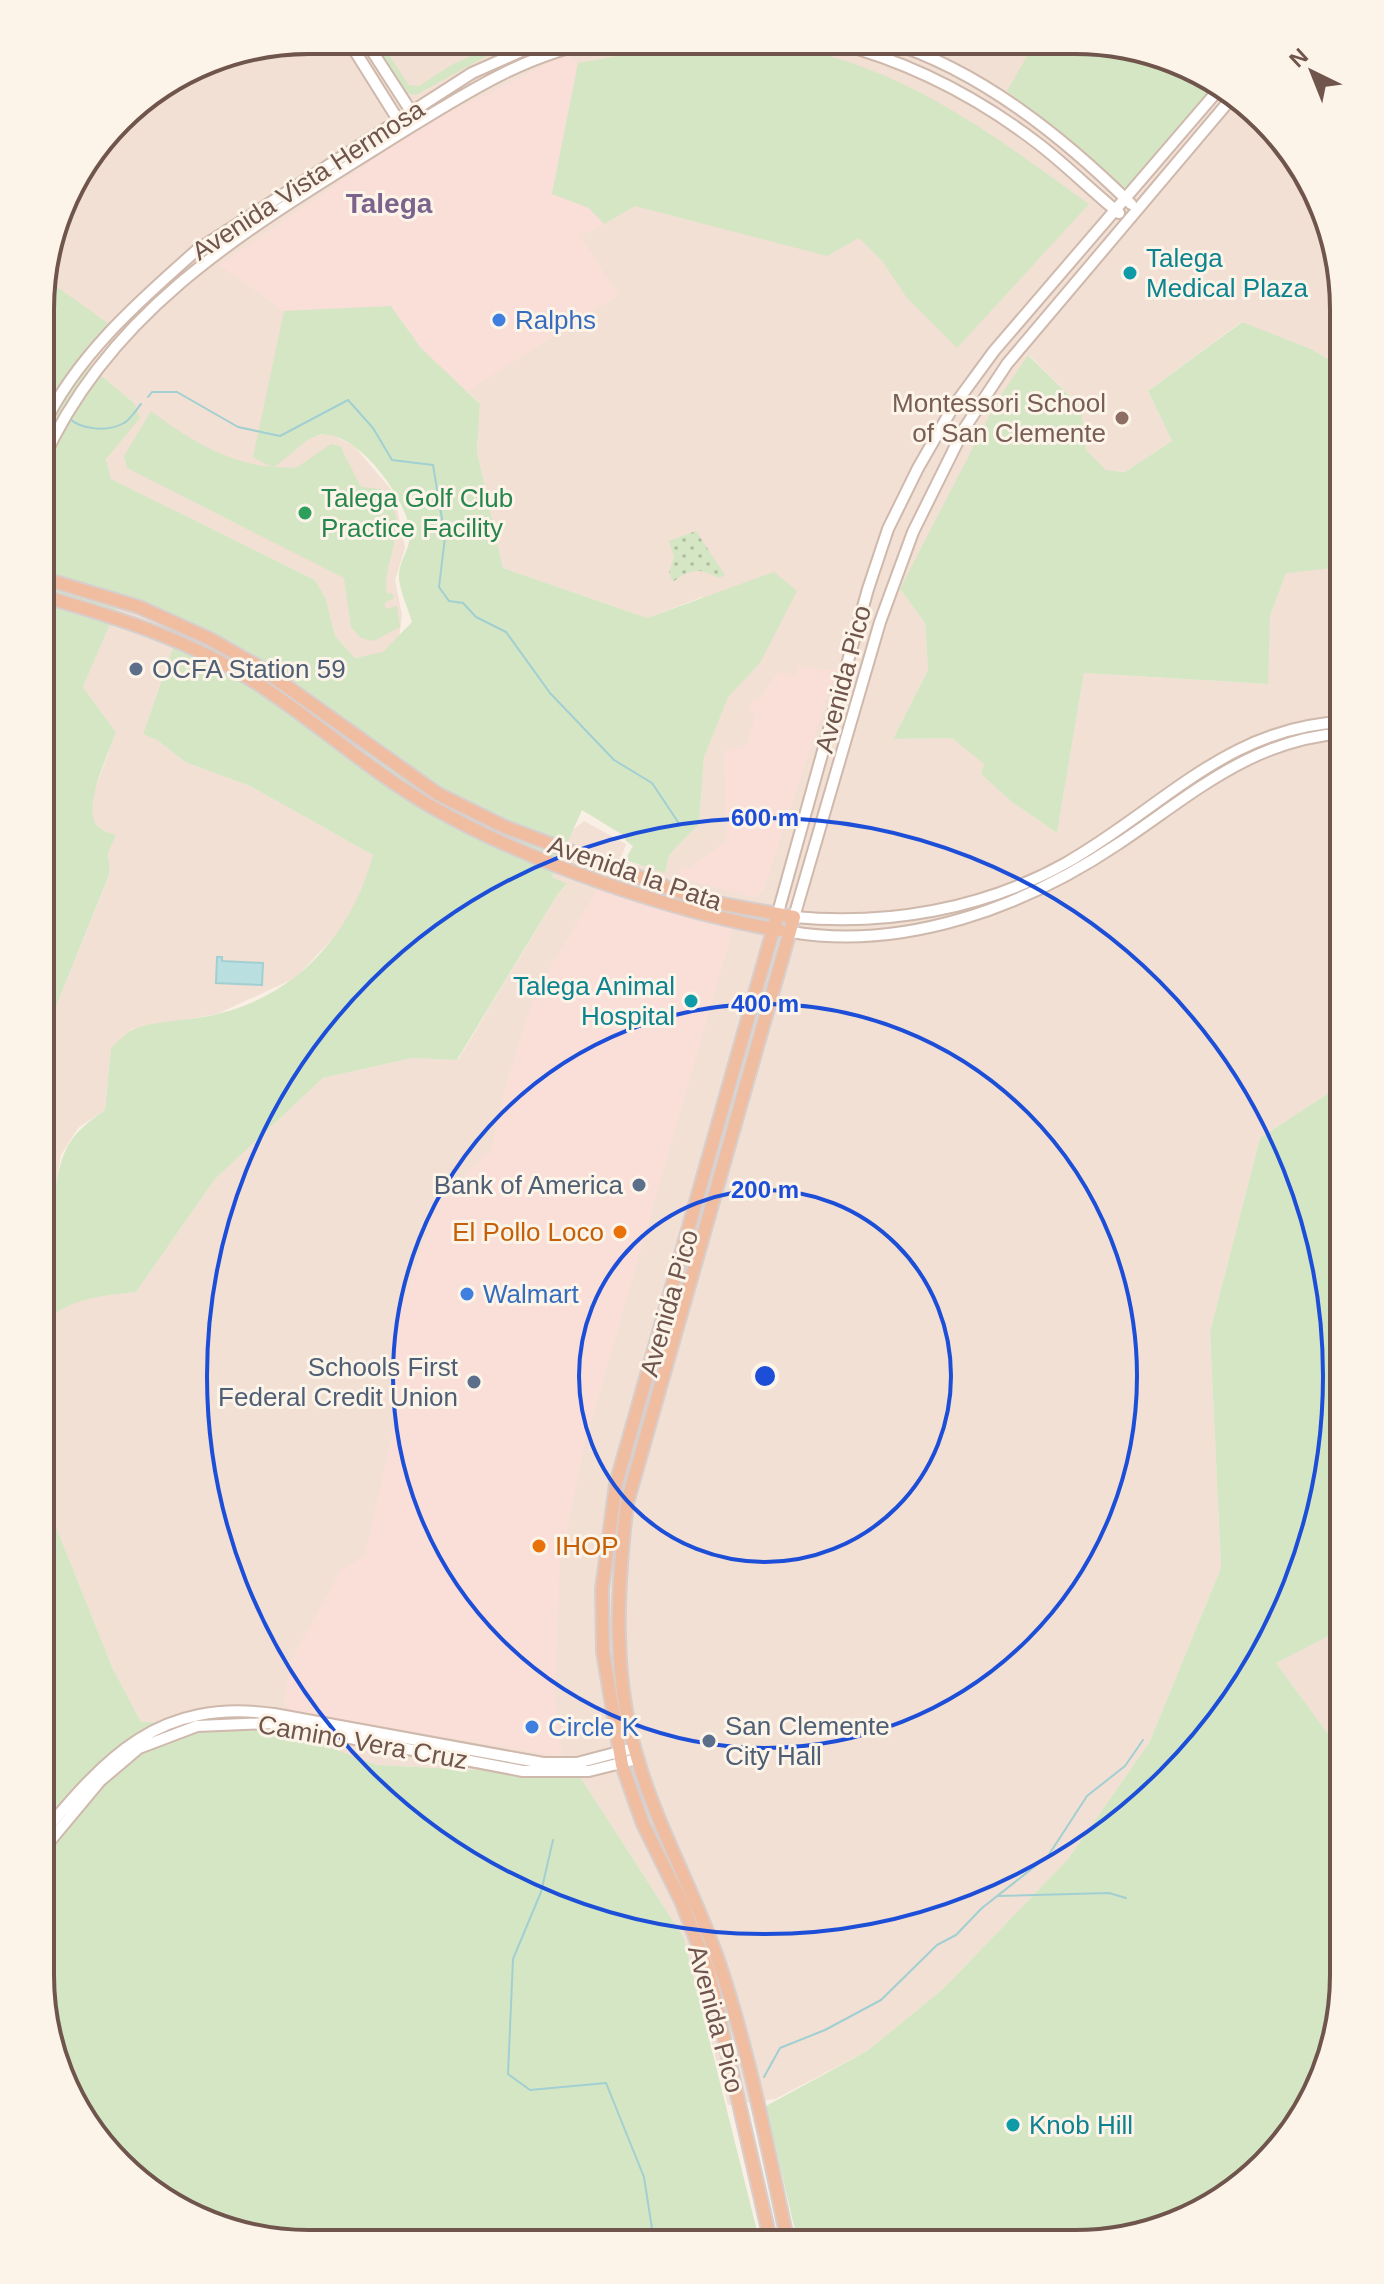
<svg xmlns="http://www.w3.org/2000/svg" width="1384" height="2284" viewBox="0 0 1384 2284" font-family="Helvetica,sans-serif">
<defs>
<pattern id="park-dots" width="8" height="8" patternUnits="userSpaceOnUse" patternTransform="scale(2)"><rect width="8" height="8" fill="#d5e6c4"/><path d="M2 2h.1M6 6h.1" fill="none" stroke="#b1bda1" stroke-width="1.8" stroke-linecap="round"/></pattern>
</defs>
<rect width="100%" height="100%" fill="#faefe4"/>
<!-- residential -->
<path fill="#f1e0d3" d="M309,40l801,2 129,54 85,111 20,102v59l-33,-19 -70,-27 -93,69 24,50 -47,31 -19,-2 -20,-20 -5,-43 -52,-52 -129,234 25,34 3,47 -35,69 59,-1 33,26 -3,10 30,28 45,31 27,-160 183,11 3,-68 16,-44 58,-5v516l-84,55 -50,194 11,236 -72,175 -81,116 -125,130 -76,62 -92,48 -47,6 -44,-167 -105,-163 -202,-10 -115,-43h-121l-29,-55 -58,-145 -8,-57 -5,-6v-134l15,-15 31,-13 49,-5 79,-113 108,-101 89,-20 46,2 99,-165 10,-10 -15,-8 17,-44 15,-12 42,23 -6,16 45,12 4,-17 30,-31 5,-67 24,-61 32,-33 -58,-66 -55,21 -144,-50 -26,-117 3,-47 -41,-41 -48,-57 -76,130 15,-2 24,12 40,47 11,55 -10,32 7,35 -3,23 -16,15 -28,5 -20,-22 -9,-37 -11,-19 -204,-101 -5,-19 28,-57 -55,-46 29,-33 -59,-43 -5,-11 24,-80 63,-83 76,-47z
M122,596l37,13 23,13 -39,112 14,6 28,22 65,24 123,69 -10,37 -19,35 -49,51 -78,36 -85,15 -21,19 -6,62 -27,18 -17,27 -6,36 -14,6v-153l69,-170 -2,-21 7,-17 -16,-8 -7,-11 2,-24 22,-61 -33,-45z
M1344,1603l-1,151 -67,-91 57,-29z"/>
<!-- commercial -->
<path fill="#f9dfd8" d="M568,54l10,9 -26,131 37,14 15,16 -24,12 39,59 -153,97 -45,-44 -30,-42 -107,5 -65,-46 204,-140z
M799,666l37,5 -73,221 -8,5 -78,-19 4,-11 7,2 38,-28 -2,-90 23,-6 8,-30 -6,-3 4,-13 6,2 18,-29 18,4z
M598,888l135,41 -149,518 -24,118 -5,131 7,61 -271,-46 -7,-7 6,-42 51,-92 24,-14 32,-146 -7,-72 47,-134 54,-55 15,-65 30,-93z"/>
<!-- green -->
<path fill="#d5e6c4" d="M371,40h8l30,45 10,1 32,-21 54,-24h9l-98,54 -14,-2z
M1035,42h75l105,44 -90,103 -118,-98z
M692,43c32,2 66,-1 97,4 117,20 207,90 300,157l-132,144 -50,-50 -24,-36 -24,-24 -32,18 -192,-50 -31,18 -15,-16 -37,-14 26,-131z
M44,270l5,11 60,43 -30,33 55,46 6,15 -34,41 5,20 204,101 11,19 9,37 20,22 28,-6 29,-30c-4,-14 -14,-35 -13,-48 1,-15 12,-26 11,-42 -3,-33 -54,-104 -91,-97 -14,3 -32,24 -45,32l22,1 35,-24 9,2 21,41 19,2 10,10 9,28 -4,2c1,23 -12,39 -8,65l5,-1 2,5 -10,5 2,6 11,-3 3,21 -26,14 -13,-3 -10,-11 -7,-49 -217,-110 -3,-12 27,-45c37,28 74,51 121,56l-19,-10 31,-146 107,-5 30,42 59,56 -3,47 26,117 144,50 127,-46 23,19 -37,72 -32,34 -24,60 -5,67 -30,31 -4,18 -40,-13 8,-14 -8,-6 1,-3 -44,-27 -30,67 15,7 -10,11 -100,165 -45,-2 -89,20 -108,101 -79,113c-37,4 -68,6 -95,33v-128l14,-6c7,-43 14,-56 50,-81l6,-62c7,-6 15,-16 23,-19 24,-9 54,-8 79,-14 83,-18 139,-81 160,-160l-123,-69 -65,-24 -28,-22 -14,-6 39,-112 -23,-13 -37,-13 -39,91 33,45c-7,21 -35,77 -18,94 4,5 12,7 18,9l-8,18 2,20 -69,171z
M1242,322l69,27 33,19v199l-58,6 -16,43 -2,68 -184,-11 -27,160 -45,-31 -31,-28 3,-10 -32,-26 -59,1 35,-69 -3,-47 -25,-34 96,-186 32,-48 53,52 5,43 20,20 19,2 47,-31 -24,-50z
M1344,1083v520l-11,31 -57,29 67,91v239l-13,69 -41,76 -112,86 -102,20 -277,-1 -32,-137 101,-55 76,-62 125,-130 81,-116 72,-175 -11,-236 50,-194z
M41,1459l5,6 8,57 58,145 29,55h121l115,43 202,10 105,163 76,305 -485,-1 -129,-53 -86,-112 -20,-102z"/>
<!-- park -->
<path fill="url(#park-dots)" d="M696,531l29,44 -6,3c-18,-10 -30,-10 -46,4l-4,-9 5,-16 -5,-16z"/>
<!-- water -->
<path fill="#badfe1" stroke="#a1cfd2" stroke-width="2" d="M217,957h5v4l41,2 -1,22 -46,-2z"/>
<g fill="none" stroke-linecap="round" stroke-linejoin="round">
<!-- stream -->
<path stroke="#a1cfd2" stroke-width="2" d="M42,363l13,9 -3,27
M148,397l4,-5h25l61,35 42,9 68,-36 25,28 19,32 41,5 12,72 -6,50 10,14 14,2 13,14 30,15 44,61 64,67 38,23 28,42
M69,418c12,12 39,14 55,5 6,-3 12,-13 17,-19
M553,1840l-12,52 -28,67 -5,115 22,16 76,-7 38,94 9,58 -6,8
M997,1896l112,-3 17,5
M764,2077l16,-29 45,-18 56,-30 56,-55 19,-10 26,-27 66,-52 39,-60 38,-30 18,-26"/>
<!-- secondary casing -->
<g stroke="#cfb8ac" stroke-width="14">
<path id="secondary" d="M348,40l52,83
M365,40l49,76
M832,42c76,19 146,55 208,103 27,21 52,46 79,68
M889,42c92,29 174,95 242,162
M1235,94l-228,270 -43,65 -51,103 -33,90 -86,295c93,9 190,-8 272,-54 94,-53 162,-137 278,-141
M42,429c32,-71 97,-128 155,-179l275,-177 72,-32
M42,462c68,-154 208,-235 346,-321 67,-41 135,-88 213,-100
M777,916l91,-327 20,-60 30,-61 35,-61 41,-56 226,-263
M791,932c114,19 233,-25 327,-88 75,-50 132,-104 226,-111
M40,1837c67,-81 119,-139 234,-123l269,49h34l57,-15
M40,1853l60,-72 39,-33 58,-22 74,-3 252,48h66l48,-12"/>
</g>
<!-- trunk casing -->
<g stroke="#d7cfcd" stroke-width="16">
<path id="trunk" d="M42,578l97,29 71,32 51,29 177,126 67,33 196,73 93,17 -167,586c-10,84 -15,172 10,254 20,70 57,134 81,203 31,91 50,189 70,283
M42,596c78,22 154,46 222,92 57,38 109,85 168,119 94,54 240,105 347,123
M771,2243l-62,-270 -27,-70 -39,-79 -21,-59 -19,-113 -1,-63 14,-105 161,-568"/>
</g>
<!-- secondary -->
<use href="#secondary" stroke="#fff" stroke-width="10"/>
<!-- trunk -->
<use href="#trunk" stroke="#f1bda1" stroke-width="12"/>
</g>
<!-- distance rings -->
<g fill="none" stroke="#1d4ed8" stroke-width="4">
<circle cx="765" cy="1376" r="186"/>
<circle cx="765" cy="1376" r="372"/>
<circle cx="765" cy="1376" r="558"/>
</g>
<!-- markers -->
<g fill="#0f9aa8" stroke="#fdf4e9" stroke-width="3">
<circle cx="1130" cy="273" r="8"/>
<circle cx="691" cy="1001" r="8"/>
<circle cx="1013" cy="2125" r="8"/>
</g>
<g fill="#3f7fe0" stroke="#fdf4e9" stroke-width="3">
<circle cx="499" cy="320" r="8"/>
<circle cx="467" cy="1294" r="8"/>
<circle cx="532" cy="1727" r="8"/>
</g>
<circle fill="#8d6e63" stroke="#fdf4e9" stroke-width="3" cx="1122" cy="418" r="8"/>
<circle fill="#2e9e5b" stroke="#fdf4e9" stroke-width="3" cx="305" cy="513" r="8"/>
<g fill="#5c6f8a" stroke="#fdf4e9" stroke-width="3">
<circle cx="136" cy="669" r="8"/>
<circle cx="639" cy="1185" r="8"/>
<circle cx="474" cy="1382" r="8"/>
<circle cx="709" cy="1741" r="8"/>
</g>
<g fill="#e8710a" stroke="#fdf4e9" stroke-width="3">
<circle cx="620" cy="1232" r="8"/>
<circle cx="539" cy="1546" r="8"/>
</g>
<g text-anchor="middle" stroke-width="6" stroke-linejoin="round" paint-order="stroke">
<!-- street labels -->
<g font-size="26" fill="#70554c" stroke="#fdf4e9">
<text transform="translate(308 180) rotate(-33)" y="9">Avenida Vista Hermosa</text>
<text transform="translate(843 679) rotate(-75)" y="9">Avenida Pico</text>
<text transform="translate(635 873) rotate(19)" y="9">Avenida la Pata</text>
<text transform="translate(669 1303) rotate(-74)" y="9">Avenida Pico</text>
<text transform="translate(363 1742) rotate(10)" y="9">Camino Vera Cruz</text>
<text transform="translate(716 2019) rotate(75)" y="9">Avenida Pico</text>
</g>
<!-- culture labels -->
<g font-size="26" fill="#0d838f" stroke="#fdf4e9" text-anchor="start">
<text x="1146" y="267">Talega<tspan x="1146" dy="30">Medical Plaza</tspan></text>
<text x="675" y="995" text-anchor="end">Talega Animal<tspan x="675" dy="30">Hospital</tspan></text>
<text x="1029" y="2134">Knob Hill</text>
</g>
<!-- shop labels -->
<g font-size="26" fill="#366cbe" stroke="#fdf4e9" text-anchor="start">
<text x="515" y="329">Ralphs</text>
<text x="483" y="1303">Walmart</text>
<text x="548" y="1736">Circle K</text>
</g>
<!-- education labels -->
<g font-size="26" fill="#785e54" stroke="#fdf4e9" text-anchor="end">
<text x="1106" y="412">Montessori School<tspan x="1106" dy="30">of San Clemente</tspan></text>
</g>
<!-- leisure labels -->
<g font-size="26" fill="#27864d" stroke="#fdf4e9" text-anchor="start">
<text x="321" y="507">Talega Golf Club<tspan x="321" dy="30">Practice Facility</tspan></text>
</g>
<!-- service labels -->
<g font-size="26" fill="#4e5e75" stroke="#fdf4e9" text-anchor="start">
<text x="152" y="678">OCFA Station 59</text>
<text x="623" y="1194" text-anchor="end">Bank of America</text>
<text x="458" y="1376" text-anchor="end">Schools First<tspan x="458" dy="30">Federal Credit Union</tspan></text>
<text x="725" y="1735">San Clemente<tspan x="725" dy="30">City Hall</tspan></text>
</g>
<!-- food labels -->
<g font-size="26" fill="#c56008" stroke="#fdf4e9" text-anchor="end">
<text x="604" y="1241">El Pollo Loco</text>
<text x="555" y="1555" text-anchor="start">IHOP</text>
</g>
<!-- neighbourhood labels -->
<g font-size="28" font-weight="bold" fill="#7a648c" stroke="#fdf4e9">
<text x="389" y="213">Talega</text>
</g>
</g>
<!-- crop -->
<path d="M0 0H1384V2284H0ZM309 54H1075A255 255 0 0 1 1330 309V1975A255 255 0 0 1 1075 2230H309A255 255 0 0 1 54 1975V309A255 255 0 0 1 309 54Z" fill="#fdf4e9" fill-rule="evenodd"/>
<path fill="none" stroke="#70554c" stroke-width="4" d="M309 54H1075A255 255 0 0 1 1330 309V1975A255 255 0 0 1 1075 2230H309A255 255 0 0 1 54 1975V309A255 255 0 0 1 309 54Z"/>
<circle cx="765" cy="1376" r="12" fill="#1d4ed8" stroke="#fdf4e9" stroke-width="4"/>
<g font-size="24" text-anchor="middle" font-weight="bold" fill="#1d4ed8" stroke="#fdf4e9" stroke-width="6" stroke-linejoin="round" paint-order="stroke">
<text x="765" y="826">600 m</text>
<text x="765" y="1012">400 m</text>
<text x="765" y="1198">200 m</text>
</g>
<!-- north arrow -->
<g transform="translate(1312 72) rotate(317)" stroke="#fdf4e9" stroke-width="6" paint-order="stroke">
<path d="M0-6L14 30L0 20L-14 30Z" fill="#70554c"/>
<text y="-12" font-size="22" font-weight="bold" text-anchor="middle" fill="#70554c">N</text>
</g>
</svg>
